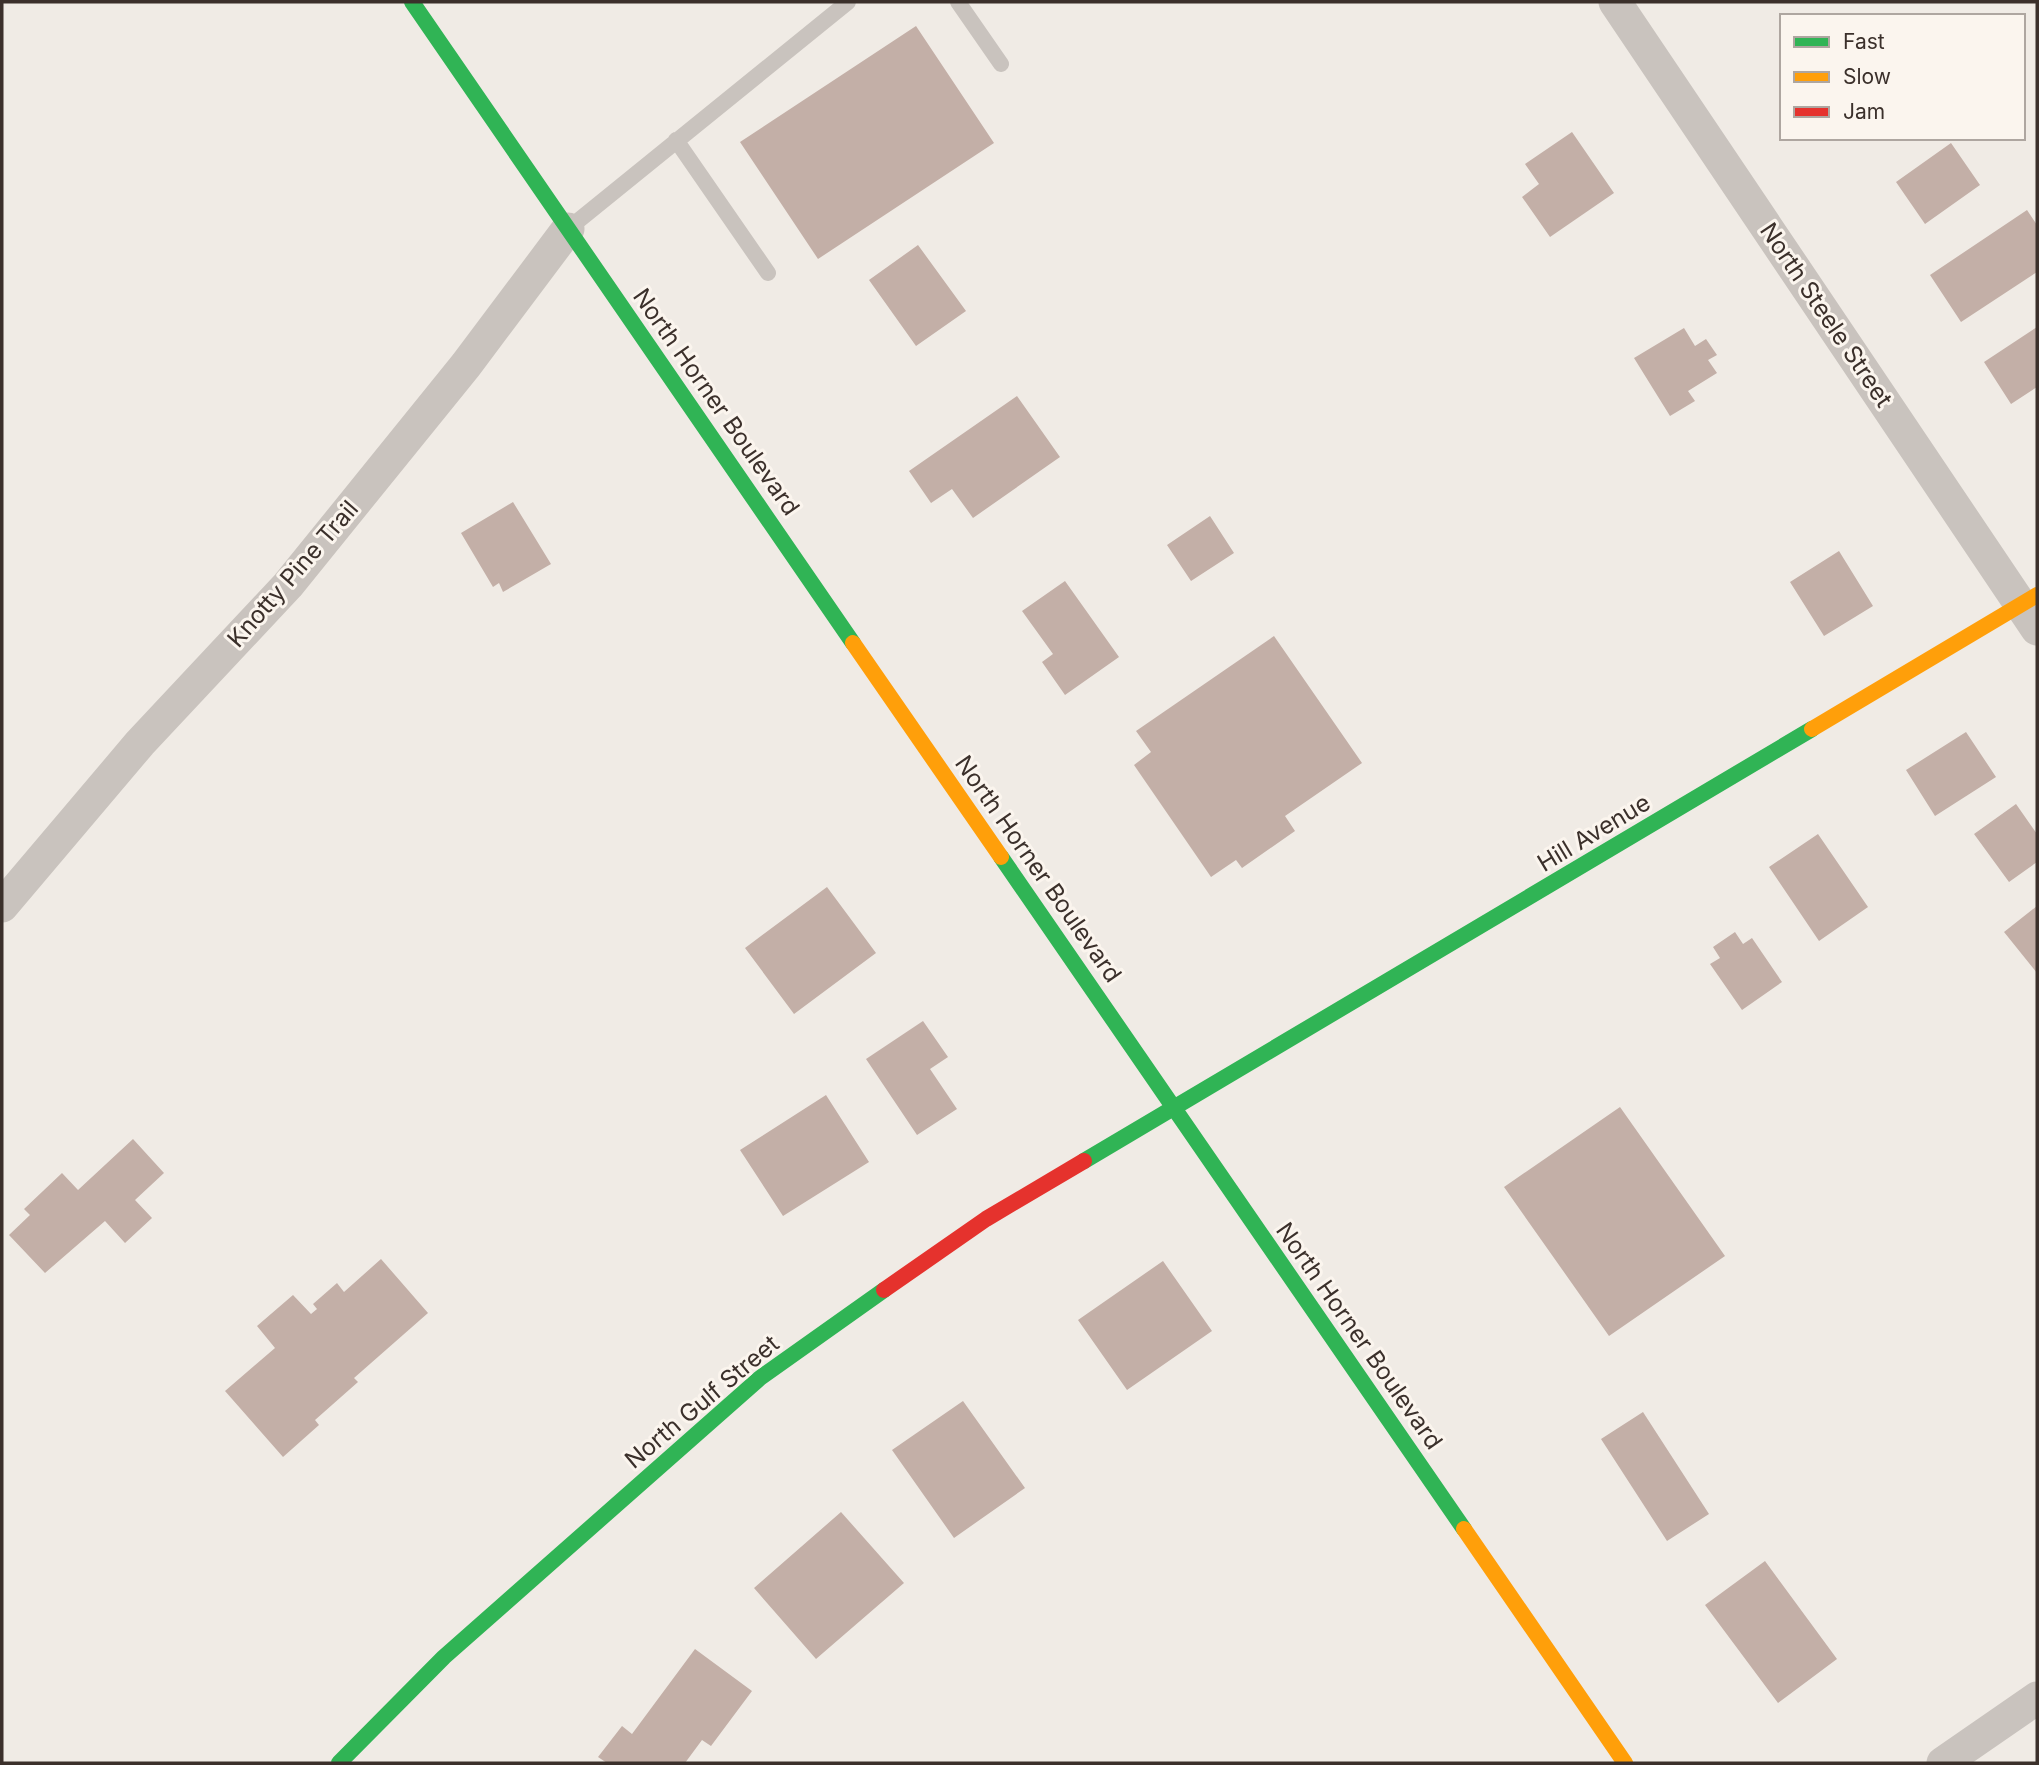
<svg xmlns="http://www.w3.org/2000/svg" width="2039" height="1765" viewBox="0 0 2039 1765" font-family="Inter,sans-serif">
<rect width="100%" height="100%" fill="#f0ebe5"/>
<!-- building -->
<path fill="#c3afa7" d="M916,26l78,117 -176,116 -78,-117z
M1572,132l42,61 -64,44 -28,-40 17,-13 -14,-20z
M1951,143l29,42 -55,39 -29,-42z
M2027,210l10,15v47l-76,50 -31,-47z
M918,245l48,66 -50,35 -47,-66z
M2037,327v60l-26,17 -27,-42z
M1684,328l11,18 11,-7 11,16 -9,5 9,13 -29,18 7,10 -25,15 -36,-58z
M1017,396l43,61 -87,61 -21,-29 -21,14 -22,-32z
M513,502l38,62 -48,28 -4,-9 -6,4 -32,-54z
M1210,516l24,37 -43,28 -24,-36z
M1839,551l34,55 -49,30 -34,-54z
M1065,581l54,76 -54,38 -23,-33 11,-8 -31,-43z
M1274,636l88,127 -77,53 10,15 -53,37 -6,-8 -25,17 -77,-112 17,-13 -15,-21z
M1966,732l30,45 -61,39 -29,-46z
M2016,804l21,30v28l-28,20 -35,-48z
M1818,834l50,73 -49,34 -50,-74z
M827,887l49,66 -82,61 -49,-66z
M2037,906v67l-33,-41z
M1735,932l8,12 9,-6 30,44 -40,28 -32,-46 10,-6 -7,-11z
M923,1021l25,36 -18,12 27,40 -40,26 -51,-76z
M826,1095l43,67 -86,54 -43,-66z
M1620,1107l105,149 -116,80 -105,-149z
M133,1139l31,34 -29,27 17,18 -27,25 -20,-22 -60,52 -36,-38 21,-20 -6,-6 38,-36 16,17z
M381,1259l47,54 -74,65 4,4 -43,38 4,5 -36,32 -58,-66 50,-43 -18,-22 36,-31 18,19 6,-5 -4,-5 24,-21 7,9z
M1163,1261l49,70 -85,59 -49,-70z
M963,1401l62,87 -71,50 -62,-88z
M1643,1412l66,102 -42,27 -66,-102z
M841,1512l63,71 -88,76 -62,-71z
M1765,1561l72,98 -59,44 -73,-98z
M695,1649l57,42 -41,55 -9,-6 -17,23h-78l-9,-6 24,-31 10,8z"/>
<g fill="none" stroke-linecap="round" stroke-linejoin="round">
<!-- lane -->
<path stroke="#c9c3be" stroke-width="16" d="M958,2l43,62
M676,140l92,133
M568,229l280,-227"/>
<!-- street -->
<path stroke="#c9c3be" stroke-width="33" d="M1615,2l422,627
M2,906l138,-163 148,-158 178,-220 102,-136
M1943,1763l94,-65"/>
<!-- fast -->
<path stroke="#30b455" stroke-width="16" d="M412,2l441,641
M1001,857l463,672
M1084,1161l728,-432
M339,1763l105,-106 316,-279 124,-88"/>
<!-- slow -->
<path stroke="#ff9f0a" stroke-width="16" d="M853,643l148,214
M1812,729l225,-134
M1464,1529l161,234"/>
<!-- jam -->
<path stroke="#e5322d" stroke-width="16" d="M884,1290l102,-71 98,-58"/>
</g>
<g text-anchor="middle" stroke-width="6" stroke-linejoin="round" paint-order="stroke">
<!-- street labels -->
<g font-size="24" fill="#3b302b" stroke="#fbf5ee">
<text transform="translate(1826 315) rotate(56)" y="8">North Steele Street</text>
<text transform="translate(716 402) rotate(55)" y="8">North Horner Boulevard</text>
<text transform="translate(293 574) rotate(-49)" y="8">Knotty Pine Trail</text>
<text transform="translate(1594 833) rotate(-31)" y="8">Hill Avenue</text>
<text transform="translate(1038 869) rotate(55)" y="8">North Horner Boulevard</text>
<text transform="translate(1359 1336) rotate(55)" y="8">North Horner Boulevard</text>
<text transform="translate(702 1402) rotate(-40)" y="8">North Gulf Street</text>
</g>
</g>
<!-- border -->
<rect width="2039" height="1765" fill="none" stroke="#3b302b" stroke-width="7"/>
<!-- legend -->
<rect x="1780" y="14" width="245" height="126" fill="#fbf5ee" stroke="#aea6a0" stroke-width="2"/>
<rect x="1794" y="37" width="35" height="10" fill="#30b455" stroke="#aea6a0" stroke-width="2"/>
<text x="1843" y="49" font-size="21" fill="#3b302b">Fast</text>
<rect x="1794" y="72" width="35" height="10" fill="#ff9f0a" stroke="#aea6a0" stroke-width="2"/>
<text x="1843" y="84" font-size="21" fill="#3b302b">Slow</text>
<rect x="1794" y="107" width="35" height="10" fill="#e5322d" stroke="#aea6a0" stroke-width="2"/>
<text x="1843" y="119" font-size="21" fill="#3b302b">Jam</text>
</svg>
